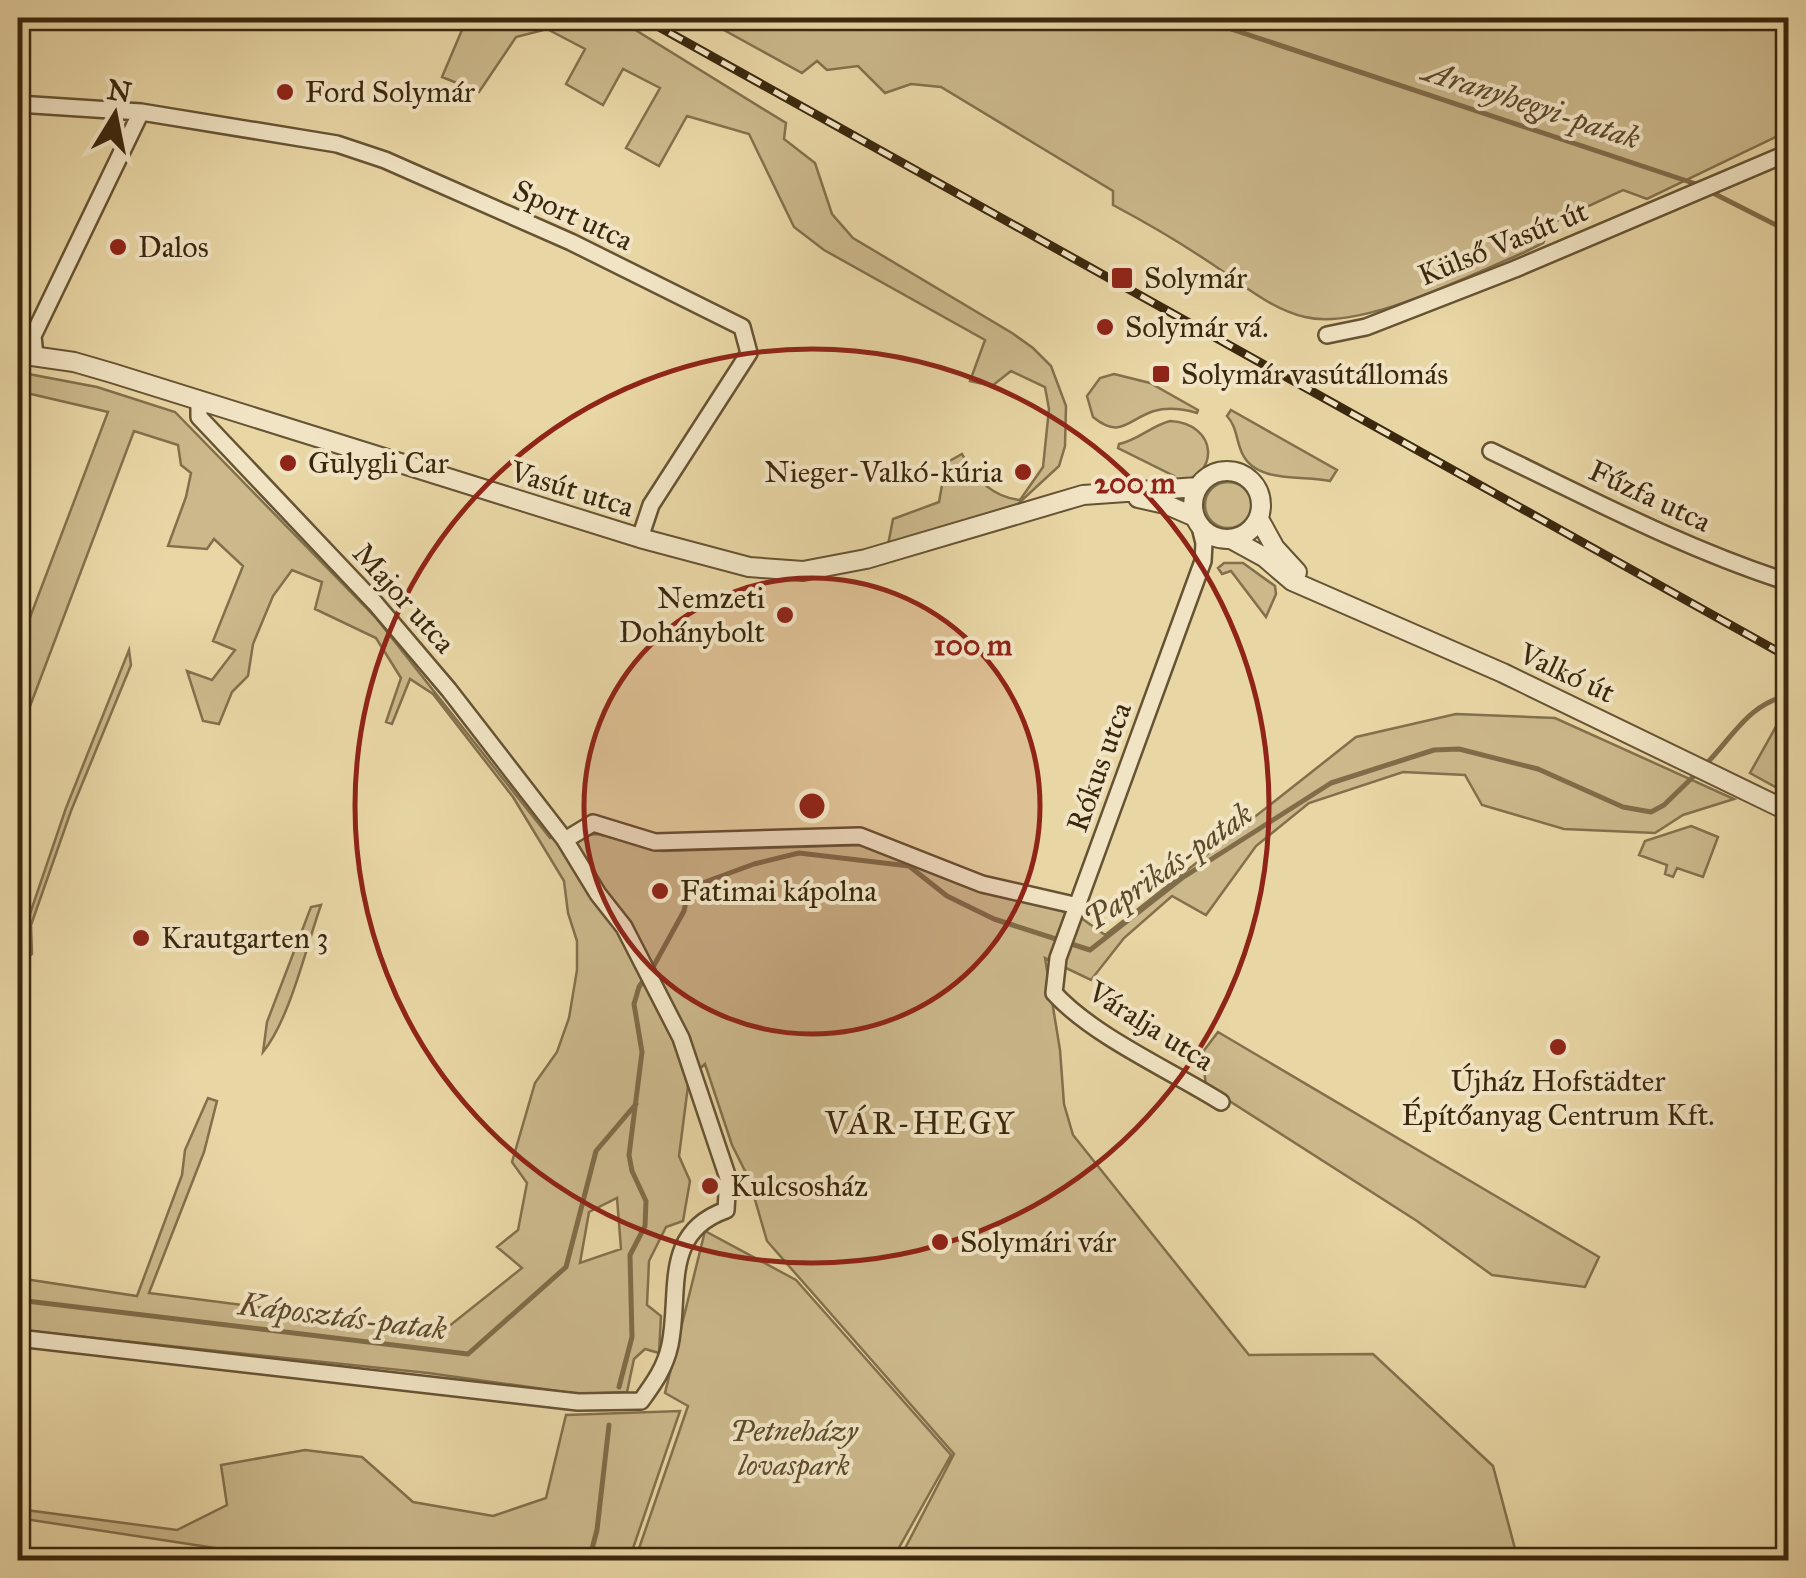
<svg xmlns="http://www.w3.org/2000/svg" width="1806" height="1578" viewBox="0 0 1806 1578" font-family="'IM FELL Great Primer',serif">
<rect width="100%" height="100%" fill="#e9d6a5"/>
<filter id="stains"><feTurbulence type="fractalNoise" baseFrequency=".002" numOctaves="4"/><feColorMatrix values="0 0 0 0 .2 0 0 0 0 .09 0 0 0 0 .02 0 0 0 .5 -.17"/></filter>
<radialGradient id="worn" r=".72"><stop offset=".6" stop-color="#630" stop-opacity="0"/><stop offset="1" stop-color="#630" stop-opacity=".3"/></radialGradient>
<!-- green -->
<path fill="#cbb88b" stroke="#82704c" stroke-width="2.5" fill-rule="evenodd" d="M467,18h149l170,105 -2,16 31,24 17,51 21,24 159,95 21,15 18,18 15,40 -1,40 -6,20 -41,38 -130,41 5,-26 46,-17 7,-39 16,-9c12,24 31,43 58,46l23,-33 6,-58 -4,-22 -34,-16 -19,15 -22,-5 15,-41 -161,-90 -30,-23 -45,-93 -62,-18 -28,50 -33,-18 34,-60 -37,-19 -20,36 -37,-21 19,-35 -38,-20 -31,8 -37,55 -37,-15z
M702,18h1086v113l-141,68 -24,-9 -69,32 -11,21 -20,10c-54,22 -161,78 -218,64 -36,-8 -69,-38 -99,-57 -30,-20 -61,-38 -93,-55v-14l-172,-104 -30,-3 -26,9 -27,-27 -31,4 -10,-9 -15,12z
M18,372l79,15 78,25 201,206 174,220 48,-4 64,17 199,-6 206,63 38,27 251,-198 100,-23 99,4 179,81 -51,16 -28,18 -91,-4 -82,-24 -17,-30 -62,-3 -94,31 -53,43 -50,69 -34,-19 -48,42 -33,42 -46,-22 15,92 4,54 9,31 176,220 124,-1 120,112 25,94h-619l55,-106 -187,-213 -18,-62 -17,-34 -27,-81 -16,14 -10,78 11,25 -7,40 -17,6 -17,34 -2,44 14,11 -2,37 -14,-4 -11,10 -7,33 -48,2 -151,-21 -410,-43v-52l119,18 45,-121 3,-25 23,-52 9,3 -13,51 -55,141 294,38 79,-63 -25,-21 21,-17 9,-47 -15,-21 23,-79 22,-31 12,-34 8,-48v-29l-9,-28 -4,-32 -51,-84 -80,-103 -23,-15 -18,45 -6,-2 15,-44 -25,-40 -61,-29 7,-27 -30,-12 -19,26 -20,48 -5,32 -16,16 -13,32 -16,-3 -16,-50 25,9 23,-30 -22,-9 30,-75 -29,-27 -7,10 -39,-3 18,-49 5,-24 -10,-8 -3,-20 -44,-14 -116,307v-89l90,-237 -90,-21zM617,1198l4,51 -41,14 9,-51z
M1114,374l36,9 48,27 -1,3c-14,-4 -29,-6 -43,-2 -26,8 -33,29 -61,6l-6,-21 13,-18z
M1231,410l106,60 -7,11c-28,-6 -74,3 -88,-28 -6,-13 -5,-26 -15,-37z
M1170,421c48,2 52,57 4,62v-7l-56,-28 1,-4c19,-4 32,-18 51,-23z
M1205 505a23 23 0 1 1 46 0a23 23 0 1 1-46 0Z
M1224,563h19l32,23 1,8 -10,23 -35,-46 -9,3 -4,-6z
M129,650l2,15 -60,146 -40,114 1,29 -14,12v-17l48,-141z
M1788,705v89l-38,-21z
M1691,826l27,11 -15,40 -26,-9 -4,9 -8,-3 2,-9 -28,-10 6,-14z
M321,905c-15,42 -31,114 -58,147l4,-30 44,-115z
M1218,1032l381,225 -14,30 -93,-12 -75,-54 -211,-135 -4,-33z
M705,1231l91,49 155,175 -59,105h-257l53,-154 -23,-13z
M680,1411l-51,149h-371l-43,-12 -197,-30v-9l159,21 50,-25 -6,-40 84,-15 57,7 51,45 80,14 53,-18 20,-83z"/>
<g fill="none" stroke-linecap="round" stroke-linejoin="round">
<!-- stream -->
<path stroke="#806c49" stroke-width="5" d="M1198,18l504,168
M1711,192l77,39
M1705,765c26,-26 45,-63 83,-69
M652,969l32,-58 5,-23 65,-24 45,-11 110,13 38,30 47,23 96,31 92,-72 149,-95 103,-33 25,-1 79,20 85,38 28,5 13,-7 33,-32
M18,1300l450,54 98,-87 30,-116 40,-47
M619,1387l13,-50 -2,-82 15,-29 1,-25 -14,-30 -3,-16 13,-103 -8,-48 5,-17 6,-9
M589,1560l8,-30 12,-105"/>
<!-- minor casing -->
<g stroke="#665333" stroke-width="20">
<path id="minor" d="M18,104l123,8 196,32 48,16 186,82 171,85 7,26 -98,152 -11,33
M1327,335l39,-8 149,-58 273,-116
M35,356l-2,-20 108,-224
M1491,451c98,47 194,98 297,131
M1200,527l4,16 -1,18 -145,397 -4,35c39,43 116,77 167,109
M565,840l28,-17 62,19 205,-6 122,48 96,22
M18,1338l560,64 63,-1c13,-18 24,-33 29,-56 11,-53 -9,-112 56,-135l2,-32 -47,-140 -57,-111 -26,-33 -33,-54 -116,-150 -74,-87 -176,-186v-16"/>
</g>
<!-- tertiary casing -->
<g stroke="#665333" stroke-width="22">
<path id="tertiary" d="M18,354l56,8 38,11 528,165 109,29 54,4 63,-12 217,-64 115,-8
M1193 505a34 34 0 1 1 68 0a34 34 0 1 1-68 0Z
M1138,498l27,6 30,13
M1259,519l16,29 22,24
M1233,540l31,17 28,24 211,92 285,138"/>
</g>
<!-- minor -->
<use href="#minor" stroke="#f1e4c4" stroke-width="15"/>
<!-- tertiary -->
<use href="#tertiary" stroke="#f1e4c4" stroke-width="18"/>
<!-- rail casing -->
<g stroke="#3a270d" stroke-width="9">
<path id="rail" d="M643,18l1145,639"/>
</g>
<!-- rail -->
<use href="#rail" stroke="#f1e4c4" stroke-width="5" stroke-dasharray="15" stroke-linecap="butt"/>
</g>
<!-- distance rings -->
<circle cx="812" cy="806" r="228" fill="#8f2418" fill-opacity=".12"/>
<g fill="none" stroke="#8f2418" stroke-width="5">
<circle cx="812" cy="806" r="228"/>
<circle cx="812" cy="806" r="457"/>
</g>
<!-- markers -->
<g fill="#8f2418" stroke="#f1e4c4" stroke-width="4">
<circle cx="285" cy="92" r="10"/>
<circle cx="118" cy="247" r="10"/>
<rect x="1110" y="266" width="24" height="24" rx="5"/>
<circle cx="1105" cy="327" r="10"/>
<rect x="1151" y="364" width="20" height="20" rx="5"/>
<circle cx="288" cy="463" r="10"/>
<circle cx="1023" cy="472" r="10"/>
<circle cx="785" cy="615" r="10"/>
<circle cx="660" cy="891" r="10"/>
<circle cx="141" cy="938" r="10"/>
<circle cx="1558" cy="1047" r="10"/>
<circle cx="710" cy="1186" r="10"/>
<circle cx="940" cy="1242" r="10"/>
</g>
<g text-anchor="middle" stroke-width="8" stroke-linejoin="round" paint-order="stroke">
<!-- poi labels -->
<g font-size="30" fill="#3a270d" stroke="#f1e4c4" text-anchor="start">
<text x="305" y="102">Ford Solymár</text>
<text x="138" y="257">Dalos</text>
<text x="1144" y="288">Solymár</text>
<text x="1125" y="337">Solymár vá.</text>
<text x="1181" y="384">Solymár vasútállomás</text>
<text x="308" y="473">Gulygli Car</text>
<text x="1003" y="482" text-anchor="end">Nieger-Valkó-kúria</text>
<text x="765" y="608" text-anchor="end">Nemzeti<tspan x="765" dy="34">Dohánybolt</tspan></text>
<text x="680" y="901">Fatimai kápolna</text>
<text x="161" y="948">Krautgarten 3</text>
<text x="1558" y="1091" text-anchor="middle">Újház Hofstädter<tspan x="1558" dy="34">Építőanyag Centrum Kft.</tspan></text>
<text x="730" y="1196">Kulcsosház</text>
<text x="960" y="1252">Solymári vár</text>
</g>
<!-- street labels -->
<g font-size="30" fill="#3a270d" stroke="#f1e4c4">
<text transform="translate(573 215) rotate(25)" y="10">Sport utca</text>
<text transform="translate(1503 243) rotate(-22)" y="10">Külső Vasút út</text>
<text transform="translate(572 489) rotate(17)" y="10">Vasút utca</text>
<text transform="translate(1650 496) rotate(25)" y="10">Fűzfa utca</text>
<text transform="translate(404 598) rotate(48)" y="10">Major utca</text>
<text transform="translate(1567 673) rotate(25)" y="10">Valkó út</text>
<text transform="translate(1099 767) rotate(-70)" y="10">Rókus utca</text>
<text transform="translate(1151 1026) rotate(32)" y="10">Váralja utca</text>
</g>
<!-- park labels -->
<g font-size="30" font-style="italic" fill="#5e4b2c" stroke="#f1e4c4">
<text x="794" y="1441">Petneházy<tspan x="794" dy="34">lovaspark</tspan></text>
</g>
<!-- water labels -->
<g font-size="32" font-style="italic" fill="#5d4a2b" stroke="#f1e4c4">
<text transform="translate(1532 104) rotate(18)" y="11">Aranyhegyi-patak</text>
<text transform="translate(1168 866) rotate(-35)" y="11">Paprikás-patak</text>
<text transform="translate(343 1316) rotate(7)" y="11">Káposztás-patak</text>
</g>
<!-- neighbourhood labels -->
<g font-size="32" letter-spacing="2.5" fill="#3a270d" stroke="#f1e4c4">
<text x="921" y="1134">VÁR-HEGY</text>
</g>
</g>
<circle cx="812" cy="806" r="15" fill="#8f2418" stroke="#f1e4c4" stroke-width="5"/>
<g font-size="30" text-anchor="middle" font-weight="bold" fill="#8f2418" stroke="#f1e4c4" stroke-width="8" stroke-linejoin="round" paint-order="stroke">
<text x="1135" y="493">200 m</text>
<text x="973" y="655">100 m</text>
</g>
<!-- margin -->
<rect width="1806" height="1578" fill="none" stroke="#e9d6a5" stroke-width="60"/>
<rect x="20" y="20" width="1766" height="1538" fill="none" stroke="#3a270d" stroke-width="5"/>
<rect x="30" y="30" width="1746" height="1518" fill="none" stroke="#3a270d" stroke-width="2.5"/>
<!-- north arrow -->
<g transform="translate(115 115) rotate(10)" stroke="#f1e4c4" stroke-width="8" paint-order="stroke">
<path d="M0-8L18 38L0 25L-18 38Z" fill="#3a270d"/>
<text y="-15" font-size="28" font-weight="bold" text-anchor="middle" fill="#3a270d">N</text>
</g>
<rect width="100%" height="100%" filter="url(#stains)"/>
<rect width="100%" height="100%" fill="url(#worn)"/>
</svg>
